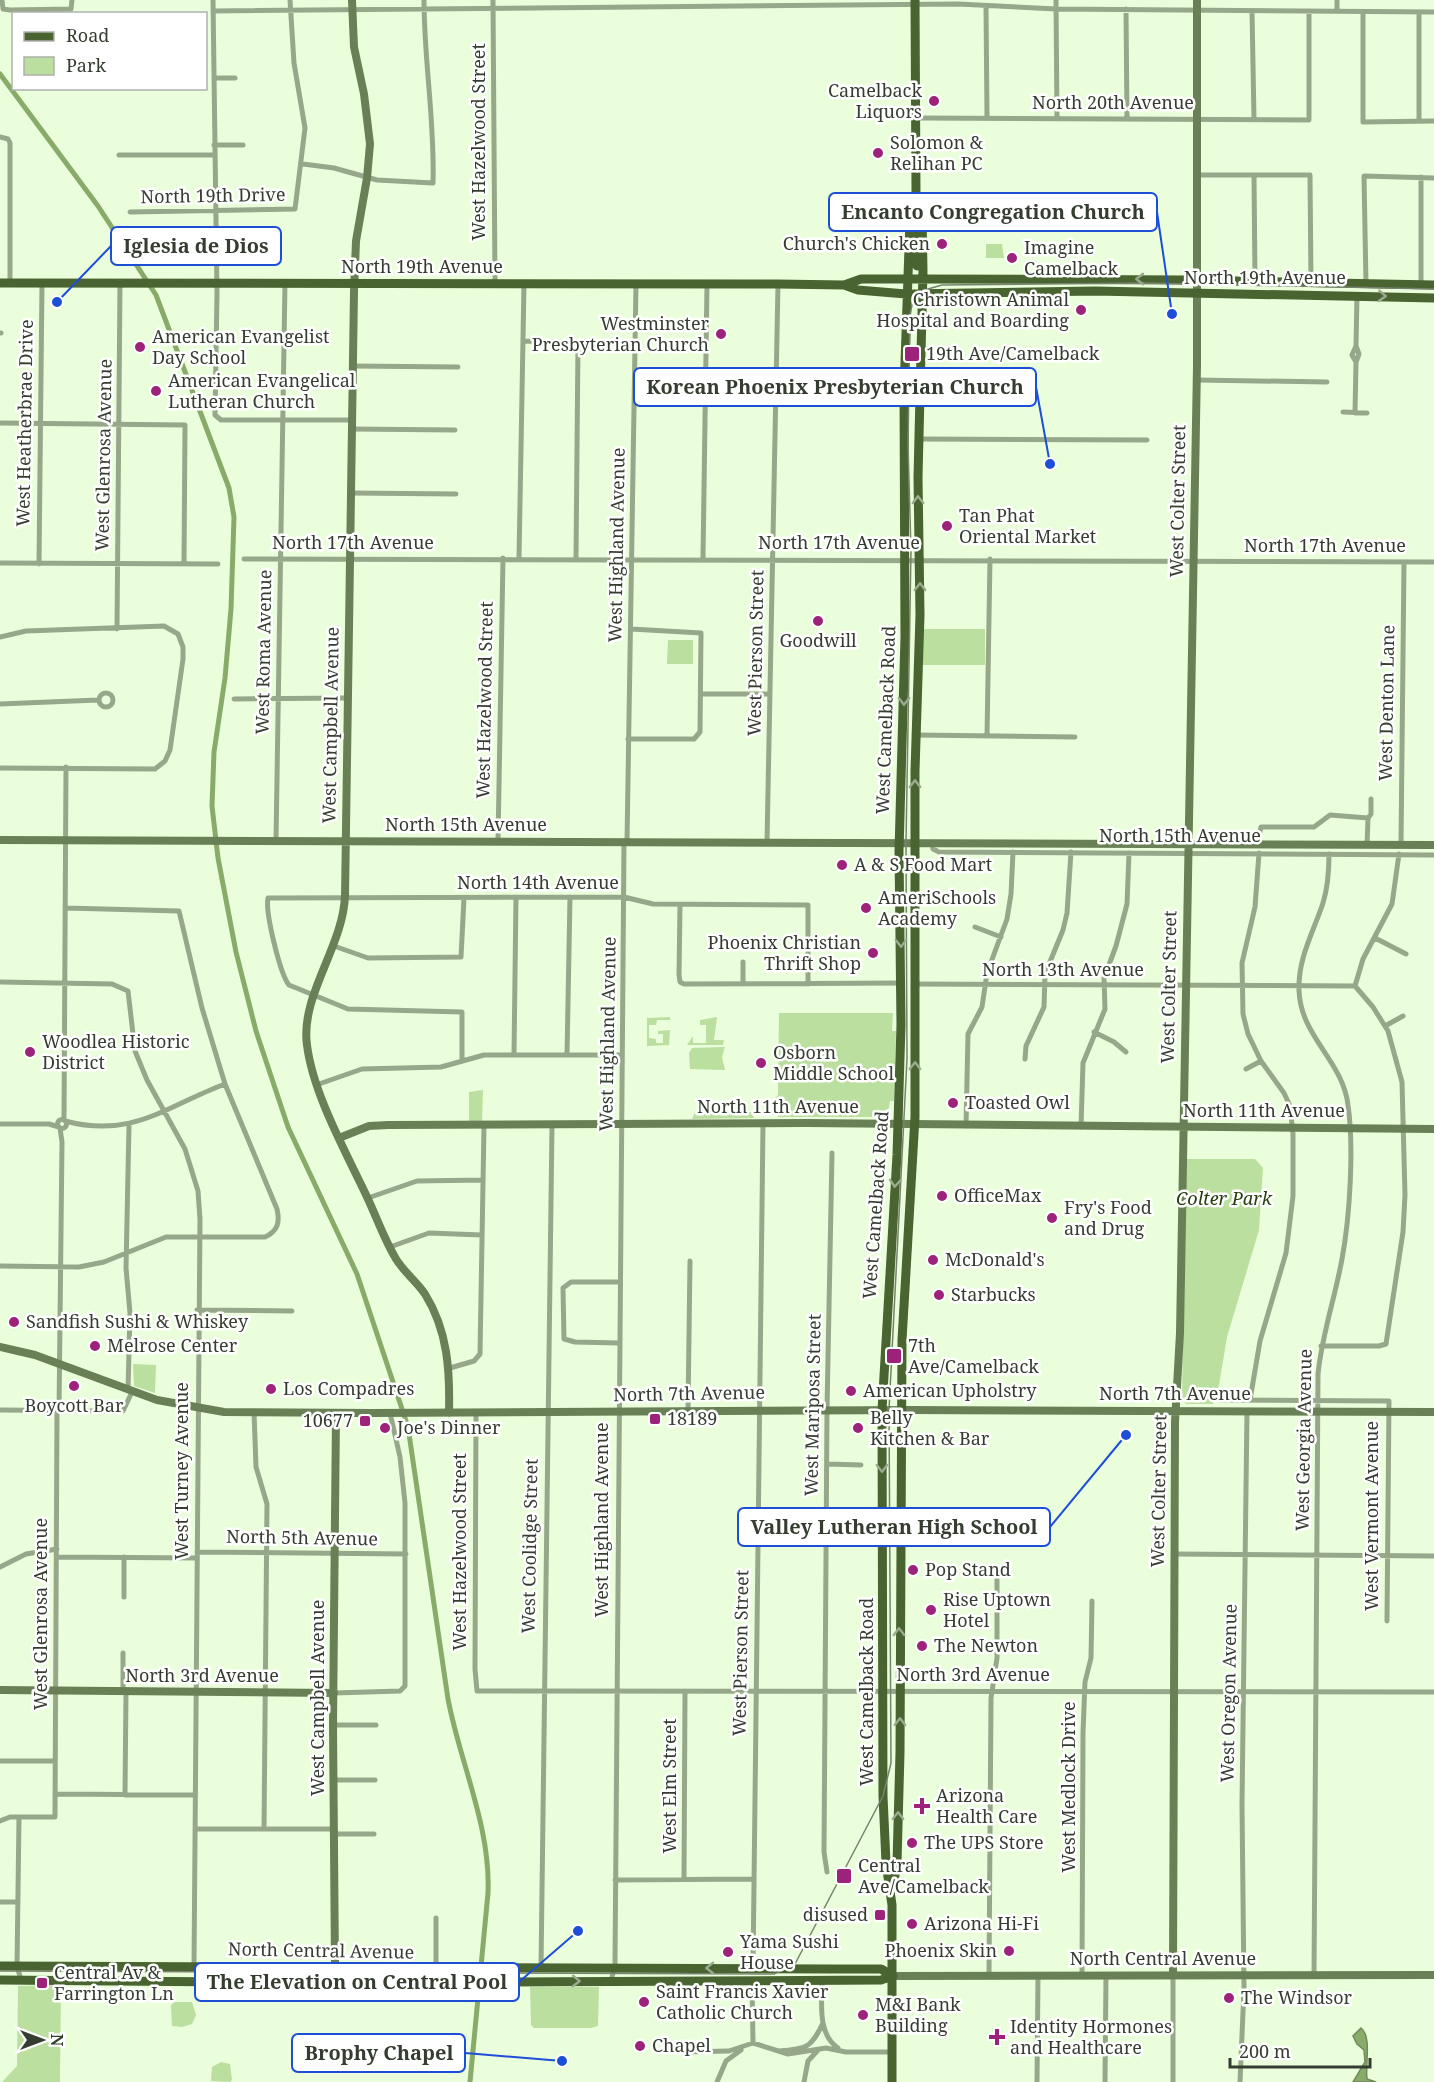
<svg xmlns="http://www.w3.org/2000/svg" width="1434" height="2082" viewBox="0 0 1434 2082" font-family="'Noto Serif',serif">
<rect width="100%" height="100%" fill="#ebfedc"/>
<!-- green -->
<path fill="#bbdf9e" d="M986,244h16l2,14h-18z
M923,629h62v36h-64z
M668,640h25v24h-26z
M779,1013h114l-1,18h4l-2,70h-4l-3,16h-109l-5,-17 5,-5z
M670,1017v3h-13l-1,5h-7v13l7,1v4h7v-9h-5v-3l12,-1 -1,15 -22,1v-28z
M717,1017l-3,23h10l-1,5h-36l6,-9v7h13v-18h-6v-5z
M725,1047l-3,10 3,13 -35,-1 -1,-16 3,-5z
M483,1090l-1,32 -13,1v-31z
M695,1112h57l2,6 -62,1z
M1186,1159h69l8,9 -4,62 -32,107 -10,60 -4,7h-27l-4,-5z
M133,1364l23,1 -1,28 -21,-7z
M61,1985l-1,97h-58l15,-16 1,-80z
M530,1987h69l-1,39 -7,2h-57l-3,-3z
M174,2002h18l4,13 -4,9 -10,3 -10,-1 -1,-21z
M221,2062l9,2 2,16 -2,2 -19,-1 1,-14z"/>
<!-- water -->
<path fill="#88ab6a" stroke="#6f8a59" stroke-width="1.5" d="M1361,2028c11,8 4,37 6,51l9,3h-23l12,-20 -1,-12 -7,-6 -4,-8z"/>
<g fill="none" stroke-linecap="round" stroke-linejoin="round">
<!-- canal -->
<path stroke="#88ab6a" stroke-width="5" d="M0,74l98,132 58,89 73,193 5,29 -3,92 -6,69 -11,74 -2,54 6,52 18,94 20,79 32,96 69,147 51,153 40,272c12,64 43,128 40,194l-18,189"/>
<!-- street -->
<path stroke="#97a78a" stroke-width="5" d="M2,0l1,9 7,1 61,-1 1,-9
M213,0l4,293 -2,122 6,5h131
M493,0l2,284
M1056,0l1,119
M986,6l1,111
M1126,9l1,110
M213,11l745,-7 98,5 378,3
M1252,11l2,108
M1337,11v-11
M1363,12v110l71,-1
M214,78h21
M917,118l392,2v-108
M1419,121v-109
M0,137l8,2 2,4v140
M214,145h29
M119,155h95
M303,164l31,4 43,12 56,3c2,-61 -9,-122 -9,-183
M1197,175h113l1,108
M1254,175l1,106
M1421,177v108
M130,212l165,-3 10,-81 -11,-65 -4,-63
M1366,284l-2,-108 70,2
M0,333h1
M523,341l55,2 -2,215
M1356,362l-4,-7 4,-9
M353,366l105,1
M1197,380l130,2
M1343,412l24,1
M1355,413l1,-51 3,-8 -3,-8 1,-51
M0,423l185,2 -1,139
M351,429l104,1
M919,439l228,1
M351,493l105,1
M519,558l5,-274
M703,558l4,-274
M244,559l1190,3
M0,563l218,1
M39,564l3,-282
M117,629l3,-346
M0,637l26,-6 138,-5 14,8 5,13v12l-13,91 -5,11 -10,8 -155,-1
M99 700a7 7 0 1 1 14 0a7 7 0 1 1-14 0Z
M701,694h69
M234,699l113,-1
M0,704l98,-4
M915,735l160,2
M987,736l3,-177
M628,739h66l6,-7 1,-99 -70,-4
M1368,818l3,-4v-15
M276,841l9,-558
M498,842l5,-284
M627,842l9,-558
M767,842l11,-558
M932,843l1,6 6,3 495,3
M1257,844l4,-17h53l16,-12 38,3 -1,27
M1401,845l3,-283
M268,898l356,-1 29,7 155,1v79
M268,898c-3,14 12,76 21,87l59,24 114,3v47
M680,905l-1,70 1,7 4,2 218,-1
M975,927l26,10
M1375,938l31,16
M334,946l34,12 93,-1 3,-59
M743,962v22
M0,982l112,2 16,7 7,60 12,29 38,69 13,42 2,28 -6,748
M914,984l441,2
M1355,986l8,-27 29,-55 7,-50
M1385,1026l18,-10
M1094,1032l20,10 12,10
M514,1055l2,-158
M567,1055l3,-158
M1025,1059l1,-13 18,-39 1,-33 18,-44 4,-17 4,-61
M1246,1069l15,-8
M319,1084l43,-15 79,-2 43,-12h138
M57.5 1124a4.5 4.5 0 1 1 9 0a4.5 4.5 0 1 1-9 0Z
M64,1120l2,-353
M65,1121c68,18 101,-15 160,-37
M0,1124h49l10,3
M966,1126l2,-92 14,-27 5,-34 20,-54 4,-25 2,-42
M1081,1127l2,-64 22,-54 -1,-31 12,-32 11,-42 2,-51
M368,1198l49,-17 66,-1
M390,1247l39,-14 53,2
M0,1266l79,1 25,-5 62,-25h99c13,-6 15,-15 12,-28l-52,-125 -23,-76 -23,-97 -113,-3
M197,1310l95,1
M619,1343l-44,-1 -11,-3 -1,-51 8,-6h49
M1321,1346h58l7,-2 17,-112 2,-37 -3,-113 -14,-51 -15,-24 -18,-21
M450,1368l24,-7 6,-7 4,-228
M128,1390l2,-77 -4,-45 3,-143
M1219,1400l170,1 -2,220
M1250,1400l10,-59 26,-88 7,-57v-62l-3,-28 -6,-13 -23,-32 -13,-27 -5,-20 -1,-51 13,-56 4,-54
M0,1410l123,1 9,-19
M59,1411l3,-269 -2,-14
M688,1411l2,-150
M254,1412l2,55 11,37 -3,325
M476,1413l-1,256 2,22 957,1
M827,1464l34,1
M197,1552l209,2
M1174,1554l260,2
M57,1557l140,1
M0,1567l26,-13 31,-5
M124,1597v-40
M123,1692v-39
M334,1693l66,-2 5,-5v-183l-5,-46 -10,-44
M333,1725h43
M0,1761h55
M334,1780h41
M55,1794l140,1
M125,1795l1,-103
M19,1817l-2,150 4,12
M0,1821l10,-4h45l2,-406
M195,1829h139
M334,1834h40
M827,1872l-3,-20 3,-442 5,-257
M684,1879l1,-186
M615,1880l139,-1
M0,1902h18
M436,1968v-50
M541,1968l11,-843
M753,1968l10,-845
M989,1975l2,-277 6,-40v-78
M1082,1975l1,-242 2,-51 6,-24 1,-57
M1314,1976l4,-602c4,-40 17,-76 24,-115 8,-43 12,-112 6,-154 -5,-44 -48,-69 -49,-115 -1,-32 14,-57 24,-87 5,-16 6,-32 6,-49
M822,1980c0,22 -5,54 16,68
M752,1981l1,62
M611,1982l4,-18 9,-1122
M779,2051c28,-2 32,-3 44,-28
M683,2052l46,-1 24,-8 35,11 38,-6 20,4h46
M717,2082l9,-21 15,-11
M804,2082l4,-21 10,-11
M1037,2082l1,-107
M1105,2082l1,-107
M1173,2082v-107
M1240,2082l4,-93 -2,-184 5,-394"/>
<!-- secondary -->
<path stroke="#698057" stroke-width="8" d="M352,0l2,47 10,47 6,50 -3,34 -11,63 -2,51 -9,604c-2,51 -45,100 -38,149 6,49 39,107 60,152 10,21 17,42 29,62 8,13 21,23 29,35 23,37 25,77 24,119
M0,840l1434,5
M339,1138l30,-12 19,-1 418,-2 628,6
M0,1347l35,8 122,45 67,12 148,1 537,-3 525,2
M336,1413l-3,312 2,241 3,17
M0,1690l334,3
M1173,1975l2,-553 5,-89 17,-967v-366
M893,1976l541,-1"/>
<!-- primary -->
<path stroke="#496431" stroke-width="9" d="M911,221l4,6 2,39
M0,283l778,1 66,1 14,5 48,4 189,-3 339,7
M844,285l17,-6h57l272,1 244,5
M893,1887l4,-24 3,-110 2,-413 13,-223v-346l5,-156 -2,-138 5,-206 -1,-56 -5,-19
M0,1966l833,3h48l12,7
M0,1980l338,3 543,-3 12,-4
M892,2082v-177l-6,-42 -3,-67 -1,-386 15,-255 4,-130 -2,-174 6,-214 -1,-246 6,-172 6,-26 -1,-193"/>
<!-- tram -->
<path stroke="#76826d" stroke-width="1.5" d="M0,1971l774,3 21,-10 88,-168 8,-33 -2,-353 18,-351 -1,-217 5,-291 -3,-106 2,-131 3,-13 8,-10 21,-6 202,-2 290,6"/>
</g>
<!-- one-way arrows -->
<defs><path id="oneway-chevron" d="M-2-3.5L2.5 0L-2 3.5" fill="none" stroke-width="1.6" stroke-linecap="round" stroke-linejoin="round" transform="scale(1.5)"/></defs>
<g stroke="#9baa8e">
<use href="#oneway-chevron" transform="translate(1140 279) rotate(-180)"/>
<use href="#oneway-chevron" transform="translate(1382 296) rotate(3)"/>
<use href="#oneway-chevron" transform="translate(918 500) rotate(-91)"/>
<use href="#oneway-chevron" transform="translate(920 587) rotate(-89)"/>
<use href="#oneway-chevron" transform="translate(904 701) rotate(91)"/>
<use href="#oneway-chevron" transform="translate(915 784) rotate(-90)"/>
<use href="#oneway-chevron" transform="translate(901 943) rotate(89)"/>
<use href="#oneway-chevron" transform="translate(915 1066) rotate(-89)"/>
<use href="#oneway-chevron" transform="translate(895 1183) rotate(94)"/>
<use href="#oneway-chevron" transform="translate(882 1468) rotate(89)"/>
<use href="#oneway-chevron" transform="translate(899 1632) rotate(-91)"/>
<use href="#oneway-chevron" transform="translate(900 1722) rotate(-89)"/>
<use href="#oneway-chevron" transform="translate(898 1816) rotate(-89)"/>
<use href="#oneway-chevron" transform="translate(710 1968) rotate(180)"/>
<use href="#oneway-chevron" transform="translate(576 1981) rotate(1)"/>
</g>
<!-- markers -->
<g fill="#9c227a" stroke="#fff" stroke-width="2">
<circle cx="934" cy="101" r="6"/>
<circle cx="878" cy="153" r="6"/>
<circle cx="942" cy="244" r="6"/>
<circle cx="1012" cy="258" r="6"/>
<circle cx="1081" cy="310" r="6"/>
<circle cx="721" cy="334" r="6"/>
<circle cx="140" cy="347" r="6"/>
<rect x="904" y="346" width="16" height="16" rx="3"/>
<circle cx="156" cy="391" r="6"/>
<circle cx="947" cy="526" r="6"/>
<circle cx="818" cy="621" r="6"/>
<circle cx="842" cy="865" r="6"/>
<circle cx="866" cy="908" r="6"/>
<circle cx="873" cy="953" r="6"/>
<circle cx="30" cy="1052" r="6"/>
<circle cx="761" cy="1063" r="6"/>
<circle cx="953" cy="1103" r="6"/>
<circle cx="942" cy="1196" r="6"/>
<circle cx="1052" cy="1218" r="6"/>
<circle cx="933" cy="1260" r="6"/>
<circle cx="939" cy="1295" r="6"/>
<circle cx="14" cy="1322" r="6"/>
<circle cx="95" cy="1346" r="6"/>
<rect x="886" y="1348" width="16" height="16" rx="3"/>
<circle cx="74" cy="1386" r="6"/>
<circle cx="271" cy="1389" r="6"/>
<circle cx="851" cy="1391" r="6"/>
<rect x="649" y="1413" width="12" height="12" rx="3"/>
<rect x="359" y="1415" width="12" height="12" rx="3"/>
<circle cx="385" cy="1428" r="6"/>
<circle cx="858" cy="1428" r="6"/>
<circle cx="913" cy="1570" r="6"/>
<circle cx="931" cy="1610" r="6"/>
<circle cx="922" cy="1646" r="6"/>
<path d="M919 1797h6v6h6v6h-6v6h-6v-6h-6v-6h6z"/>
<circle cx="912" cy="1843" r="6"/>
<rect x="836" y="1868" width="16" height="16" rx="3"/>
<rect x="874" y="1909" width="12" height="12" rx="3"/>
<circle cx="912" cy="1924" r="6"/>
<circle cx="1009" cy="1951" r="6"/>
<circle cx="728" cy="1952" r="6"/>
<rect x="36" y="1977" width="12" height="12" rx="3"/>
<circle cx="1229" cy="1998" r="6"/>
<circle cx="644" cy="2002" r="6"/>
<circle cx="863" cy="2015" r="6"/>
<path d="M994 2028h6v6h6v6h-6v6h-6v-6h-6v-6h6z"/>
<circle cx="640" cy="2046" r="6"/>
</g>
<g text-anchor="middle" stroke-width="5" stroke-linejoin="round" paint-order="stroke">
<!-- poi labels -->
<g font-size="18" fill="#353d30" stroke="#fff" text-anchor="start">
<text x="922" y="97" text-anchor="end">Camelback<tspan x="922" dy="21">Liquors</tspan></text>
<text x="890" y="149">Solomon &amp;<tspan x="890" dy="21">Relihan PC</tspan></text>
<text x="930" y="250" text-anchor="end">Church's Chicken</text>
<text x="1024" y="254">Imagine<tspan x="1024" dy="21">Camelback</tspan></text>
<text x="1069" y="306" text-anchor="end">Christown Animal<tspan x="1069" dy="21">Hospital and Boarding</tspan></text>
<text x="709" y="330" text-anchor="end">Westminster<tspan x="709" dy="21">Presbyterian Church</tspan></text>
<text x="152" y="343">American Evangelist<tspan x="152" dy="21">Day School</tspan></text>
<text x="926" y="360">19th Ave/Camelback</text>
<text x="168" y="387">American Evangelical<tspan x="168" dy="21">Lutheran Church</tspan></text>
<text x="959" y="522">Tan Phat<tspan x="959" dy="21">Oriental Market</tspan></text>
<text x="818" y="647" text-anchor="middle">Goodwill</text>
<text x="854" y="871">A &amp; S Food Mart</text>
<text x="878" y="904">AmeriSchools<tspan x="878" dy="21">Academy</tspan></text>
<text x="861" y="949" text-anchor="end">Phoenix Christian<tspan x="861" dy="21">Thrift Shop</tspan></text>
<text x="42" y="1048">Woodlea Historic<tspan x="42" dy="21">District</tspan></text>
<text x="773" y="1059">Osborn<tspan x="773" dy="21">Middle School</tspan></text>
<text x="965" y="1109">Toasted Owl</text>
<text x="954" y="1202">OfficeMax</text>
<text x="1064" y="1214">Fry's Food<tspan x="1064" dy="21">and Drug</tspan></text>
<text x="945" y="1266">McDonald's</text>
<text x="951" y="1301">Starbucks</text>
<text x="26" y="1328">Sandfish Sushi &amp; Whiskey</text>
<text x="107" y="1352">Melrose Center</text>
<text x="908" y="1352">7th<tspan x="908" dy="21">Ave/Camelback</tspan></text>
<text x="283" y="1395">Los Compadres</text>
<text x="863" y="1397">American Upholstry</text>
<text x="74" y="1412" text-anchor="middle">Boycott Bar</text>
<text x="870" y="1424">Belly<tspan x="870" dy="21">Kitchen &amp; Bar</tspan></text>
<text x="667" y="1425">18189</text>
<text x="353" y="1427" text-anchor="end">10677</text>
<text x="397" y="1434">Joe's Dinner</text>
<text x="925" y="1576">Pop Stand</text>
<text x="943" y="1606">Rise Uptown<tspan x="943" dy="21">Hotel</tspan></text>
<text x="934" y="1652">The Newton</text>
<text x="936" y="1802">Arizona<tspan x="936" dy="21">Health Care</tspan></text>
<text x="924" y="1849">The UPS Store</text>
<text x="858" y="1872">Central<tspan x="858" dy="21">Ave/Camelback</tspan></text>
<text x="868" y="1921" text-anchor="end">disused</text>
<text x="924" y="1930">Arizona Hi-Fi</text>
<text x="740" y="1948">Yama Sushi<tspan x="740" dy="21">House</tspan></text>
<text x="997" y="1957" text-anchor="end">Phoenix Skin</text>
<text x="54" y="1979">Central Av &amp;<tspan x="54" dy="21">Farrington Ln</tspan></text>
<text x="656" y="1998">Saint Francis Xavier<tspan x="656" dy="21">Catholic Church</tspan></text>
<text x="1241" y="2004">The Windsor</text>
<text x="875" y="2011">M&amp;I Bank<tspan x="875" dy="21">Building</tspan></text>
<text x="1010" y="2033">Identity Hormones<tspan x="1010" dy="21">and Healthcare</tspan></text>
<text x="652" y="2052">Chapel</text>
</g>
<!-- street labels -->
<g font-size="18" fill="#353d30" stroke="#fff">
<text x="1113" y="109">North 20th Avenue</text>
<text transform="translate(479 142) rotate(-90)" y="6">West Hazelwood Street</text>
<text transform="translate(213 196) rotate(-1)" y="6">North 19th Drive</text>
<text x="422" y="273">North 19th Avenue</text>
<text x="1265" y="284">North 19th Avenue</text>
<text transform="translate(25 423) rotate(-89)" y="6">West Heatherbrae Drive</text>
<text transform="translate(104 455) rotate(-89)" y="6">West Glenrosa Avenue</text>
<text transform="translate(1178 501) rotate(-89)" y="6">West Colter Street</text>
<text x="353" y="549">North 17th Avenue</text>
<text x="839" y="549">North 17th Avenue</text>
<text transform="translate(617 545) rotate(-89)" y="6">West Highland Avenue</text>
<text x="1325" y="552">North 17th Avenue</text>
<text transform="translate(264 652) rotate(-89)" y="6">West Roma Avenue</text>
<text transform="translate(756 653) rotate(-89)" y="6">West Pierson Street</text>
<text transform="translate(485 700) rotate(-89)" y="6">West Hazelwood Street</text>
<text transform="translate(1387 703) rotate(-89)" y="6">West Denton Lane</text>
<text transform="translate(886 720) rotate(-88)" y="6">West Camelback Road</text>
<text transform="translate(331 725) rotate(-89)" y="6">West Campbell Avenue</text>
<text x="466" y="831">North 15th Avenue</text>
<text x="1180" y="842">North 15th Avenue</text>
<text x="538" y="889">North 14th Avenue</text>
<text x="1063" y="976">North 13th Avenue</text>
<text transform="translate(1169 987) rotate(-89)" y="6">West Colter Street</text>
<text transform="translate(608 1034) rotate(-89)" y="6">West Highland Avenue</text>
<text x="778" y="1113">North 11th Avenue</text>
<text x="1264" y="1117">North 11th Avenue</text>
<text transform="translate(876 1205) rotate(-86)" y="6">West Camelback Road</text>
<text transform="translate(689 1394) rotate(-1)" y="6">North 7th Avenue</text>
<text x="1175" y="1400">North 7th Avenue</text>
<text transform="translate(813 1405) rotate(-89)" y="6">West Mariposa Street</text>
<text transform="translate(1304 1440) rotate(-89)" y="6">West Georgia Avenue</text>
<text transform="translate(182 1471) rotate(-90)" y="6">West Turney Avenue</text>
<text transform="translate(1159 1491) rotate(-89)" y="6">West Colter Street</text>
<text transform="translate(1372 1516) rotate(-90)" y="6">West Vermont Avenue</text>
<text transform="translate(602 1520) rotate(-90)" y="6">West Highland Avenue</text>
<text transform="translate(302 1538) rotate(1)" y="6">North 5th Avenue</text>
<text transform="translate(530 1546) rotate(-89)" y="6">West Coolidge Street</text>
<text transform="translate(460 1552) rotate(-90)" y="6">West Hazelwood Street</text>
<text transform="translate(41 1614) rotate(-90)" y="6">West Glenrosa Avenue</text>
<text transform="translate(741 1653) rotate(-89)" y="6">West Pierson Street</text>
<text x="973" y="1681">North 3rd Avenue</text>
<text x="202" y="1682">North 3rd Avenue</text>
<text transform="translate(867 1692) rotate(-90)" y="6">West Camelback Road</text>
<text transform="translate(1229 1693) rotate(-89)" y="6">West Oregon Avenue</text>
<text transform="translate(318 1698) rotate(-90)" y="6">West Campbell Avenue</text>
<text transform="translate(670 1786) rotate(-90)" y="6">West Elm Street</text>
<text transform="translate(1069 1787) rotate(-90)" y="6">West Medlock Drive</text>
<text transform="translate(321 1951) rotate(1)" y="6">North Central Avenue</text>
<text x="1163" y="1965">North Central Avenue</text>
</g>
<!-- park labels -->
<g font-size="18" font-style="italic" fill="#263d0e" stroke="#fff">
<text x="1224" y="1205">Colter Park</text>
</g>
</g>
<!-- callouts -->
<path fill="none" stroke="#1d4ed8" stroke-width="2" d="M1172 314L1157 212M57 302L111 246M1050 464L1036 387M1126 1435L1050 1527M578 1931L519 1982M562 2061L465 2053"/>
<g fill="#1d4ed8" stroke="#fff" stroke-width="2">
<circle cx="1172" cy="314" r="6"/>
<circle cx="57" cy="302" r="6"/>
<circle cx="1050" cy="464" r="6"/>
<circle cx="1126" cy="1435" r="6"/>
<circle cx="578" cy="1931" r="6"/>
<circle cx="562" cy="2061" r="6"/>
</g>
<g fill="#fff" stroke="#1d4ed8" stroke-width="2">
<rect x="829" y="193" width="328" height="38" rx="6"/>
<rect x="111" y="227" width="170" height="38" rx="6"/>
<rect x="634" y="368" width="402" height="38" rx="6"/>
<rect x="738" y="1508" width="312" height="38" rx="6"/>
<rect x="195" y="1963" width="324" height="38" rx="6"/>
<rect x="292" y="2034" width="173" height="38" rx="6"/>
</g>
<g font-size="20" text-anchor="middle" font-weight="bold" fill="#353d30">
<text x="993" y="219">Encanto Congregation Church</text>
<text x="196" y="253">Iglesia de Dios</text>
<text x="835" y="394">Korean Phoenix Presbyterian Church</text>
<text x="894" y="1534">Valley Lutheran High School</text>
<text x="357" y="1989">The Elevation on Central Pool</text>
<text x="379" y="2060">Brophy Chapel</text>
</g>
<!-- legend -->
<rect x="12" y="12" width="195" height="78" fill="#ffffff" stroke="#aeb1ac" stroke-width="1.5"/>
<rect x="24" y="32" width="30" height="9" fill="#496431" stroke="#aeb1ac" stroke-width="1.5"/>
<text x="66" y="42" font-size="18" fill="#353d30">Road</text>
<rect x="24" y="57" width="30" height="18" fill="#bbdf9e" stroke="#aeb1ac" stroke-width="1.5"/>
<text x="66" y="72" font-size="18" fill="#353d30">Park</text>
<!-- north arrow -->
<g transform="translate(42 2040) rotate(90)" stroke="#ffffff" stroke-width="4.5" paint-order="stroke">
<path d="M0-4.5L10 22L0 15L-10 22Z" fill="#353d30"/>
<text y="-9" font-size="16" font-weight="bold" text-anchor="middle" fill="#353d30">N</text>
</g>
<!-- scale -->
<path d="M1230 2058v9h140v-9" fill="none" stroke="#353d30" stroke-width="3"/>
<text x="1239" y="2058" font-size="18" fill="#353d30" stroke="#ffffff" stroke-width="4.5" paint-order="stroke">200 m</text>
</svg>
